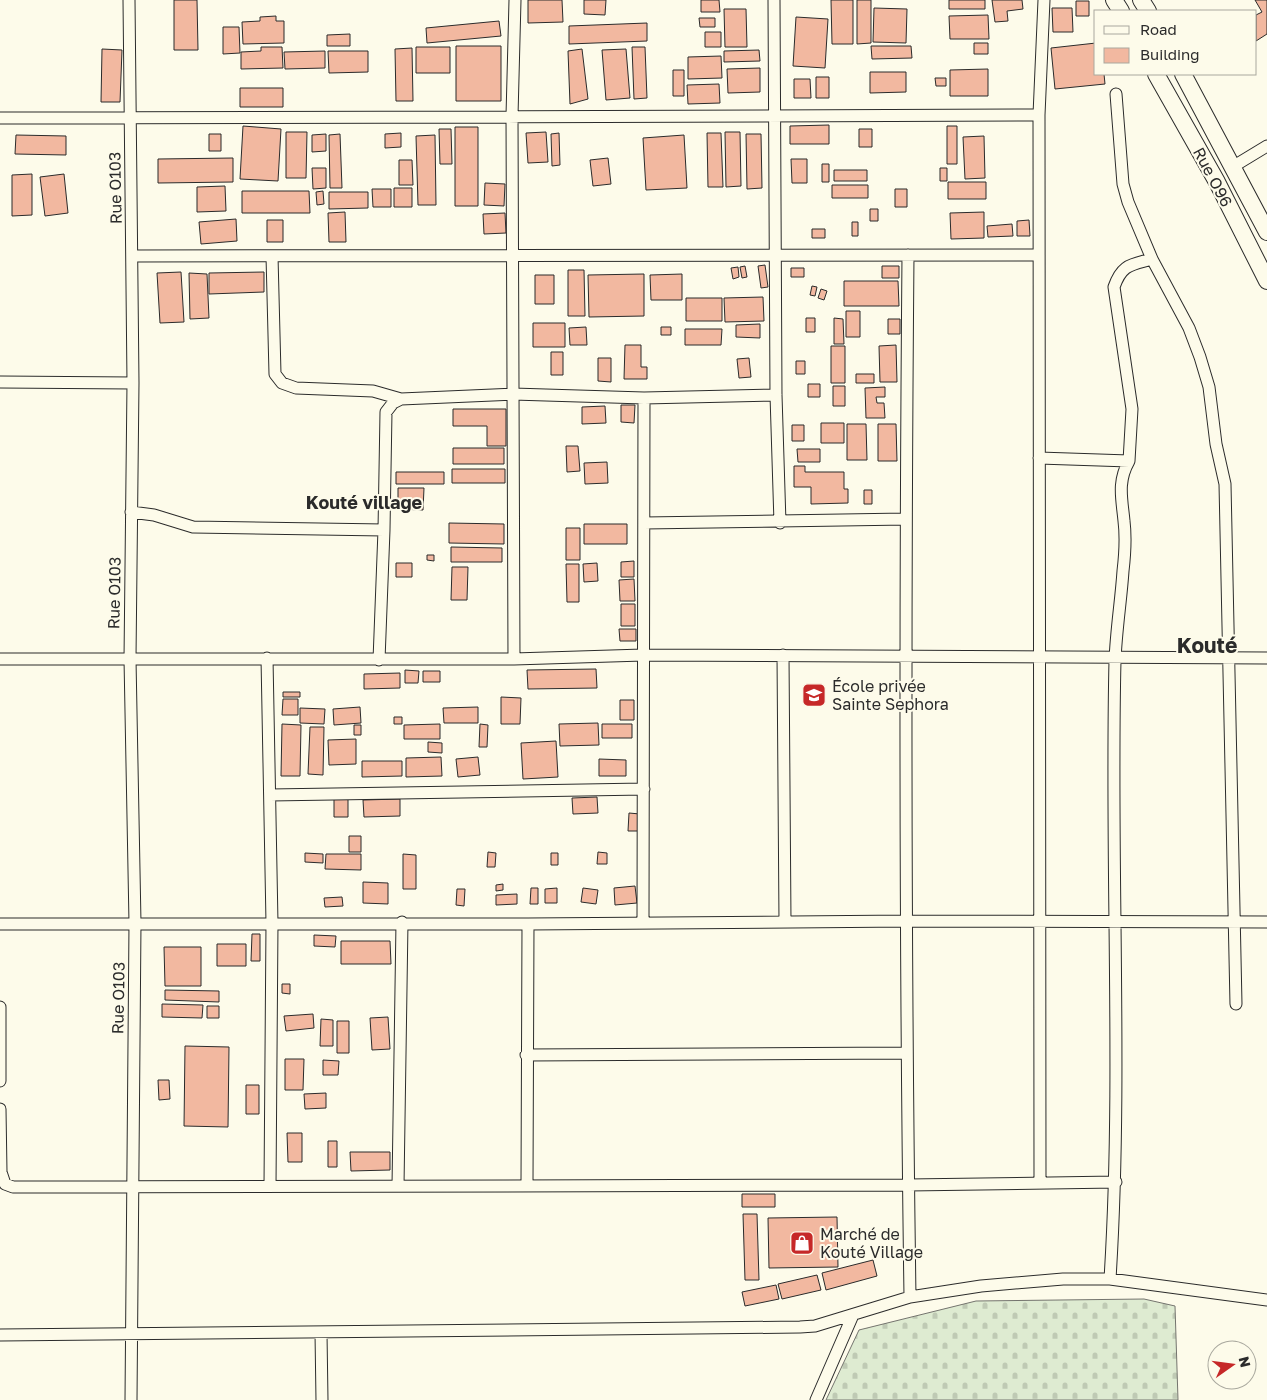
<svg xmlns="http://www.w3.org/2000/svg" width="1267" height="1400" viewBox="0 0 1267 1400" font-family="'Golos Text',sans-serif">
<defs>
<pattern id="cemetery-stones" width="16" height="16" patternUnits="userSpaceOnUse" patternTransform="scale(1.25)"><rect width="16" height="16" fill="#deebd1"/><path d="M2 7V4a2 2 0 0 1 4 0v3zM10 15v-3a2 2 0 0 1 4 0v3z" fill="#bfcab4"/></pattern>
</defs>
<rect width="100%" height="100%" fill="#fdfbea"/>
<!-- cemetery -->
<path fill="url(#cemetery-stones)" stroke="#74746e" d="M1144,1299l31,7 3,94h-352l33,-70 117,-29z"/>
<!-- building -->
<path fill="#f2b8a0" stroke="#2b2b2b" d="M174,0h23l1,50h-24z
M528,0h34l1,22 -35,1z
M584,0h22l-1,15 -21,-1z
M701,0h18l1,12h-19z
M831,0h22v44h-21z
M857,0h14v43l-14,1z
M949,0h36v9h-36z
M992,0h30l1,9 -16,2 1,10 -13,1z
M1255,0h12v34l-11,7v-26l6,-3z
M1076,1h13v15h-13z
M874,8l33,1 -1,34 -33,-1z
M1052,8h20l1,24h-20z
M724,9h22l1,38h-22z
M988,15l1,24h-39l-1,-23z
M276,16v5h8v22l-41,1 -1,-22 18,-1v-4z
M796,17l32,2 -3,49 -32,-2z
M699,18h16v9h-15z
M499,21l2,15 -74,7 -1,-15z
M647,23v18l-78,3v-18z
M223,27h16l1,26 -17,1z
M705,32h16v15h-16z
M350,34v12h-23v-11z
M974,43h14v11h-14z
M1096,43v31h8l1,10 -50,5 -4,-41z
M456,46h45v55h-45z
M871,46h40l1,12 -40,1z
M261,47h21l1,21 -42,1v-17l20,-1z
M416,47h34v26h-34z
M632,47h13l2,51 -13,1z
M412,48l1,53h-17l-1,-52z
M102,49l20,1 -2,52h-19z
M582,49l6,50 -18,5 -2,-53z
M626,49l4,49 -24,2 -4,-50z
M759,50l1,11 -36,1v-11z
M325,51v17l-40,1 -1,-17z
M328,51h40v21l-39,1z
M721,56l1,22 -34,1v-22z
M760,68v24l-32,1 -1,-24z
M988,69v27h-38v-26z
M673,70h11v26h-11z
M870,72h36v20l-36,1z
M816,77h13v21h-13z
M935,78h11v8h-10z
M794,79h16l1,19h-17z
M719,84l1,19 -32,1 -1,-19z
M240,88h43v19h-43z
M829,125v19h-39v-18z
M243,126l38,3 -3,52 -38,-2z
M947,126h10v38h-10z
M455,127h23v79h-23z
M439,129h12l1,35h-12z
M859,129h13v18h-13z
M286,132h21l-1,46h-20z
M546,132l2,30 -20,1 -2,-30z
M725,132h15l1,54 -15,1z
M401,133v14l-16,1v-14z
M559,133l1,32 -8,1 -1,-32z
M707,133h14l2,54h-15z
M209,134h12v17h-12z
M326,134v17l-14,1v-17z
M340,134l2,54h-12l-1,-53z
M746,134h15l1,54 -15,1z
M16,135l50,1v19l-51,-1z
M435,135l1,70h-18l-2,-69z
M684,135l3,53 -41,2 -3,-52z
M984,136l1,42 -20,1 -2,-42z
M233,158v24l-75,1v-24z
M608,158l3,26 -18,2 -3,-26z
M791,159h16v24h-15z
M399,160h13l1,25h-14z
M822,164h7v18h-7z
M312,168h14v20l-13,1z
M940,168h7v13h-7z
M834,170h33v11h-33z
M32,174v41l-20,1v-41z
M64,174l4,39 -23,3 -5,-39z
M948,182h38v17h-38z
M485,183l20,1 -1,22 -20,-1z
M832,185h36v13h-36z
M225,186l1,25 -29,1v-25z
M394,188h18v19h-18z
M372,189h19v18h-18z
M895,189h12v18h-12z
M242,191h67l1,22h-68z
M323,191l1,13 -7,1 -1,-13z
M329,192h39v16l-39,1z
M870,209h8v12h-8z
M345,212l1,30h-17l-1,-29z
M984,212v26l-33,1 -1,-26z
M505,213l1,20 -22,1 -1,-20z
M236,219l1,22 -36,3 -2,-22z
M267,220h16v22h-16z
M1029,220l1,16h-13v-15z
M852,222h6v14h-6z
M1012,224l1,12 -25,1 -1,-11z
M812,229h13v9h-13z
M765,265l3,22 -7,1 -3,-22z
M745,266l2,11 -5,1 -2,-11z
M882,266h17v12h-17z
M738,267l1,10 -6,2 -2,-11z
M791,268h13v9h-13z
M568,270h16l1,46h-17z
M181,272l3,50 -24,1 -3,-50z
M264,272v20l-55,2v-21z
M189,273l18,1 2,44 -19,1z
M644,274v42l-55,1 -1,-42z
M682,274v26h-31l-1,-25z
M535,275h19v29h-19z
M844,281h54l1,25h-55z
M812,286l5,1 -2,9 -5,-1z
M821,289l6,2 -3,9 -6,-2z
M763,297l1,24 -39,1 -1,-24z
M686,298h36v23h-36z
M846,311h14v26h-14z
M806,318h9v14h-9z
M834,318l9,1 1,25h-10z
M888,319h12v15h-12z
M533,323h32v24h-32z
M760,324v14l-24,-1v-12z
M586,327l1,18h-17l-1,-17z
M661,327h10v8h-10z
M685,329h37l-1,16h-36z
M625,345h16v22h6v12h-23z
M896,345l1,37h-17l-1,-36z
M831,346h14v37h-14z
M551,352h12v23h-12z
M598,358h13v24l-13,-1z
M749,358l2,19 -12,1 -2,-19z
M796,361h9v13h-9z
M856,374h18v9h-18z
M808,384h12v13h-12z
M833,386h12v20h-12z
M885,387v10h-9l1,6h7l1,15h-19l-1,-30z
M621,405h14l-1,18 -13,-1z
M605,406l1,17 -24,1v-17z
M453,409h53v37h-19v-20h-34z
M821,423h23v20h-23z
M847,424h19l1,36h-20z
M878,424h18l1,37h-19z
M792,425h12v16h-12z
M566,446h12l2,25 -13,1z
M453,448h51v16h-51z
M797,449h23v13h-22z
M607,462l1,21 -23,1 -1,-21z
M794,466h11v6h39v17h4v14l-37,1v-17h-17z
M452,469h53v14h-53z
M396,472h48v12h-48z
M398,488h26l-1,22 -25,-1z
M864,490h8v14h-8z
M449,523l55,1v20l-55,-1z
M584,524h43v20h-43z
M566,528h14v32h-14z
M451,547l51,1v14h-51z
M427,555h7v6l-7,-1z
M634,561v16h-13v-15z
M396,563h16v14h-16z
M597,563l1,18 -14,1 -1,-18z
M566,564h13v38h-12z
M452,567h16l-1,33h-16z
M634,579l1,22h-15l-1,-21z
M621,604h14v22h-14z
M619,629h17v12h-16z
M596,669l1,19 -69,1 -1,-19z
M405,670l14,1 -1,12h-13z
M423,671h17v11h-17z
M400,673v15l-36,1v-15z
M283,692h17v5h-17z
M501,697l20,1 -1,26h-19z
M283,699h15v16h-16z
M620,700h14v20h-14z
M360,707l1,16 -27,2 -1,-16z
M478,707v16h-34l-1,-15z
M300,708l25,1 -1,15 -24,-1z
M394,717h8v7h-8z
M598,723l1,22 -39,1 -1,-22z
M282,724l19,1 -1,51h-19z
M440,724v15h-36v-14z
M480,724l8,1 -1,22h-8z
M602,724h30v14h-30z
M354,725h7v10h-7z
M310,727h14l-1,48 -15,-1z
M356,739v25l-27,1 -1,-25z
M556,741l2,36 -35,2 -2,-36z
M428,742l14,1v10l-14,-1z
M441,757l1,19 -36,1v-19z
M478,757l2,18 -22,2 -2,-18z
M599,759l27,1v16h-27z
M362,761h40v15l-40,1z
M597,797l1,16 -25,1 -1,-16z
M334,799h14v18h-14z
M400,799v17l-36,1 -1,-17z
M629,813l11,1v17h-12z
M349,836h12v16h-12z
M488,852l8,1 -1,14h-8z
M598,852l9,1v11h-10z
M305,853l18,1v9l-18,-1z
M551,853h7v12h-7z
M326,854h35v16l-36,-1z
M403,854l13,1v34h-13z
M363,882l25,1v21l-25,-1z
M503,884v6l-7,1v-6z
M635,886l2,17 -22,2 -1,-17z
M531,888h7v16h-8z
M557,888v15h-12v-14z
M583,888l15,2 -2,14 -15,-2z
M457,889h8l-1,17 -8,-1z
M517,894v10l-21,1v-10z
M342,897l1,9 -18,1 -1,-9z
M252,934h8v27h-9z
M314,935l22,1 -1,11 -21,-1z
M341,941h49l1,23h-50z
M217,944h29v22h-29z
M164,947h37v39h-36z
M282,984h8v10l-8,-1z
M165,990l54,1v11l-54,-2z
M162,1004l41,1 -1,13 -40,-1z
M207,1006h12v12h-12z
M313,1014l1,14 -28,3 -2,-15z
M388,1017l2,32 -18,1 -2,-32z
M321,1019l12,1v26h-13z
M337,1021h12v32h-12z
M185,1046l44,1 -1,80 -44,-1z
M285,1059h19l-1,31h-18z
M323,1060l16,1 -1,14h-15z
M158,1080h11l1,19 -11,1z
M246,1085h13v29h-13z
M326,1093v15l-21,1 -1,-15z
M287,1133h15v29h-14z
M328,1141h9v26h-9z
M350,1152h40v18l-39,1z
M742,1194h33v13h-33z
M743,1214h14l2,66h-14z
M837,1217l1,50 -69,1 -1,-50z
M873,1260l4,16 -51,14 -4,-17z
M817,1275l4,15 -39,9 -4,-15z
M776,1285l3,14 -34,7 -3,-14z"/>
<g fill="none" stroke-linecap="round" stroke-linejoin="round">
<!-- minor casing -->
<g stroke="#2b2b2b" stroke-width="13">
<path id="minor" d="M129,0l4,383 -3,276 5,264 -4,477
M774,0l2,395 4,128
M1116,94l7,90 5,18 24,57
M0,118c346,-1 693,-1 1039,-3
M1234,166l33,-20
M908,255c-3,348 -3,695 2,1042
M132,256l907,-1
M272,256l3,118 7,9 14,5 77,3 28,8
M0,382l133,1
M644,398l132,-3
M1039,458l90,3 3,-52 -18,-122c8,-23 17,-22 38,-28l37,69 11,29 9,30 7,57 9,40 11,520
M131,512l23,3 39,12 191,3
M644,523l262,-4
M783,655l2,266
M267,658l5,265 -2,263
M0,659h514l129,-4 624,3
M514,659l-2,-543 3,-116
M379,660l5,-130 2,-118 7,-9 8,-4 112,-5 131,4 -1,524
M270,795l374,-6
M0,924h528l379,-3 360,1
M0,1007v74
M526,1055l380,-2
M0,1109l1,63 4,12 8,3 895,-2 208,-3
M1040,1183l-1,-1068 5,-115
M527,1185l1,-261
M398,1186l4,-264
M1110,1279c13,-206 0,-412 5,-618 1,-30 6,-60 8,-90 2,-17 3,-34 1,-50 -2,-22 -7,-39 5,-60
M321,1333l1,67
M0,1335l800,-8 15,-1 95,-29 71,-11 82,-7h47l157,21
M816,1400l37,-85"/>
</g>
<!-- secondary casing -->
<g stroke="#2b2b2b" stroke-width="18">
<path id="secondary" d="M1114,0l7,11
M1141,0l7,11
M1156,74l61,108 50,99
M1183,74l84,158"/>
</g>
<!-- minor -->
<use href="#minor" stroke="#fdfbea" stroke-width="11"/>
<!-- secondary -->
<use href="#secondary" stroke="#fdfbea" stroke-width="16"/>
</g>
<!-- icons -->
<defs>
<g id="school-square" transform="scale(1.25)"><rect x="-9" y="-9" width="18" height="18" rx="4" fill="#c62828" stroke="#fdfbea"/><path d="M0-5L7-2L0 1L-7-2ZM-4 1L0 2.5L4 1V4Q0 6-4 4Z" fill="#fff"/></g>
<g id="shop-square" transform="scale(1.25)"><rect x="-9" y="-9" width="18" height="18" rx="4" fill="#c62828" stroke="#fdfbea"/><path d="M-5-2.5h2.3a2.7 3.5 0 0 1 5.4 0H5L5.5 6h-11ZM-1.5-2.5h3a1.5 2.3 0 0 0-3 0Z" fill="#fff"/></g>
</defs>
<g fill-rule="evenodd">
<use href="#school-square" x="814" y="695"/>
<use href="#shop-square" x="802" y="1243"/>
</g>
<g text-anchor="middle" stroke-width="4" stroke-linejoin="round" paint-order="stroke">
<!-- street labels -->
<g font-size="16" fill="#2b2b2b" stroke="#fdfbea">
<text transform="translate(1213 177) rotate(62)" y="6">Rue O96</text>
<text transform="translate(115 188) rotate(-91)" y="6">Rue O103</text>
<text transform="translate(114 593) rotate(-89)" y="6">Rue O103</text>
<text transform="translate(118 998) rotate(-89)" y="6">Rue O103</text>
</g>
<!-- poi labels -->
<g font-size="16" fill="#2b2b2b" stroke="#fdfbea" text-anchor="start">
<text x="832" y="692">École privée<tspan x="832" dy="18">Sainte Sephora</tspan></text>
<text x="820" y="1240">Marché de<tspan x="820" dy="18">Kouté Village</tspan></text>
</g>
<!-- neighbourhood labels -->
<g font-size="18" font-weight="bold" fill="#2b2b2b" stroke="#fdfbea">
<text x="364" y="509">Kouté village</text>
</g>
<!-- district labels -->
<g font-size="21" font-weight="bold" fill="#2b2b2b" stroke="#fdfbea">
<text x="1207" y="653">Kouté</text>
</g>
</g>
<!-- legend -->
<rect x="1094" y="10" width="162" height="65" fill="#fdfbea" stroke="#a9a89e"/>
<rect x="1104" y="26" width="25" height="8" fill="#fdfbea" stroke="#a9a89e"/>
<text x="1140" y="35" font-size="15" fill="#2b2b2b">Road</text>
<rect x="1104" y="48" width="25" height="15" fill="#f2b8a0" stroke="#a9a89e"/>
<text x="1140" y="60" font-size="15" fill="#2b2b2b">Building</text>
<!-- north arrow -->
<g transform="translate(1232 1365) rotate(76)"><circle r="24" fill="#fdfbea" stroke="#a9a89e"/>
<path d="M0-4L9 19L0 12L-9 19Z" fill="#c62828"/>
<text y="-8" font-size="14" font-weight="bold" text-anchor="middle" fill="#2b2b2b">N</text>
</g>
</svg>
